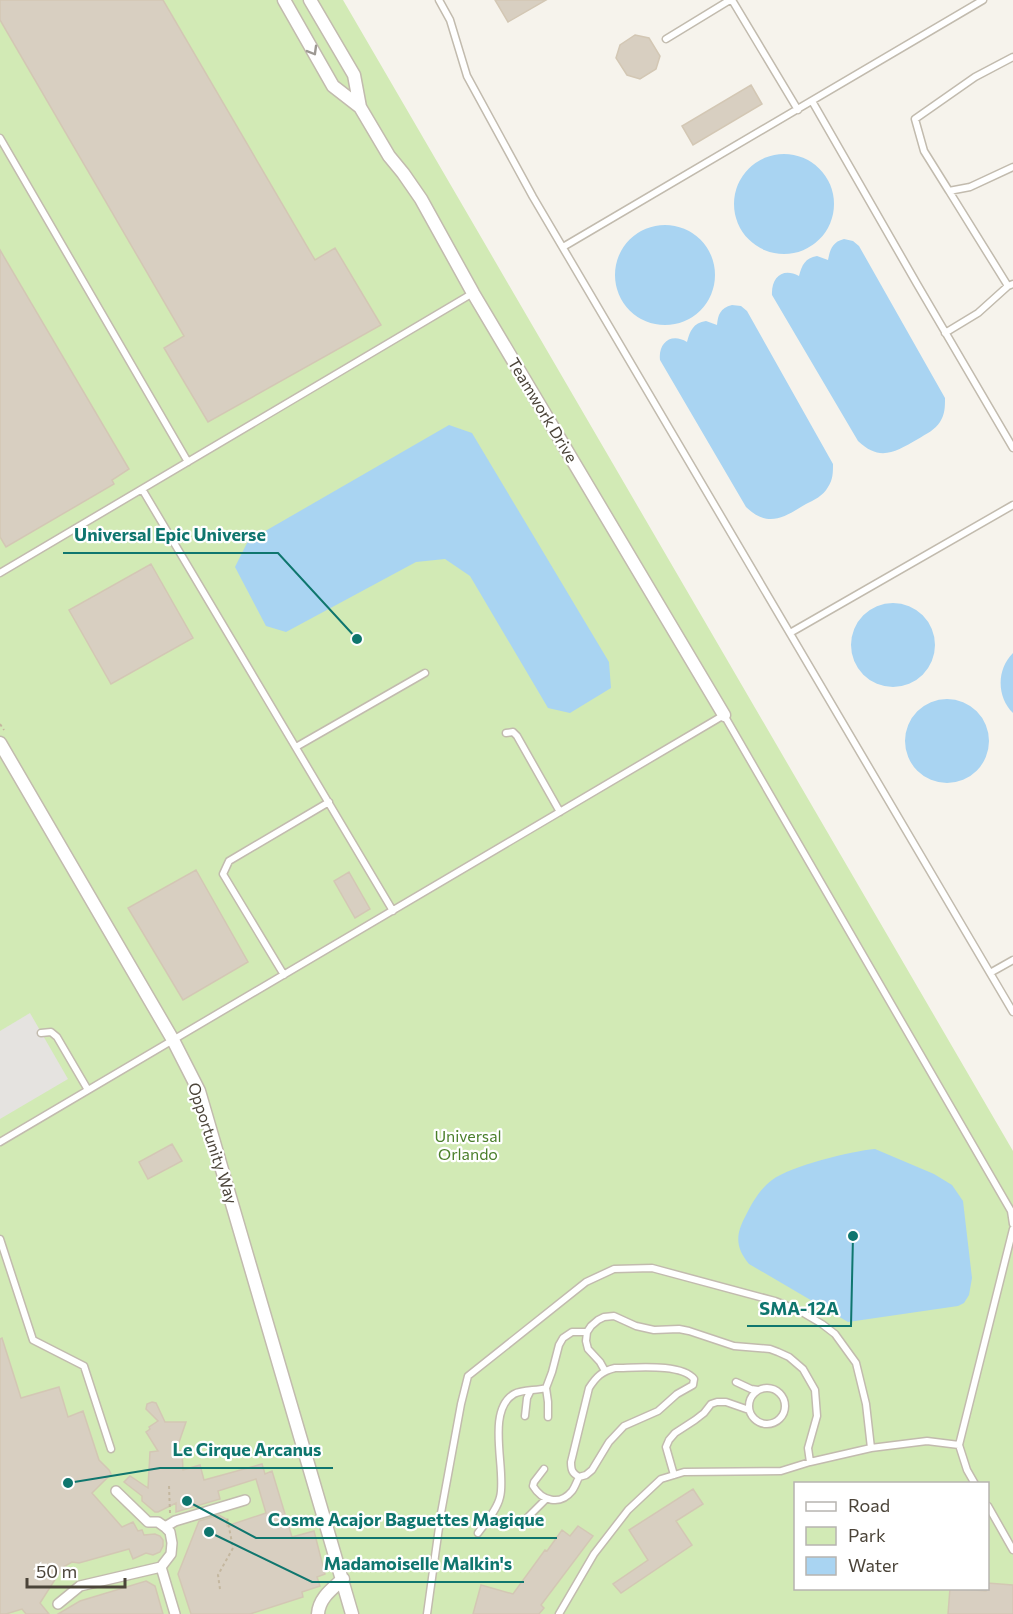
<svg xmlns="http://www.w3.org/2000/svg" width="1013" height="1614" viewBox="0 0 1013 1614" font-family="Commissioner,sans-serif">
<rect width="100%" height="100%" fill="#f6f3ec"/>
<!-- green -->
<path fill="#d2eab5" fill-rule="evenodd" d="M0,0h343l670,1151v463h-1013zM796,1484h192v104h-192z"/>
<!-- parking -->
<path fill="#e5e3e0" d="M30,1013l38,66 -68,40v-88z"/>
<!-- water -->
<path fill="#a9d4f2" d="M734 204a50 50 0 1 1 100 0a50 50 0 1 1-100 0Z
M615 275a50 50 0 1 1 100 0a50 50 0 1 1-100 0Z
M844,239l9,2 6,5 86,152c0,9 0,16 -5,24 -5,8 -14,12 -22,17 -23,13 -38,23 -60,2l-86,-146c-1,-18 11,-28 27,-19 3,-11 6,-18 18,-20l11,4c2,-10 4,-18 16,-21z
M732,305l9,1 6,5 86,153c0,8 0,16 -5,23 -5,9 -14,13 -22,17 -23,14 -38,24 -60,3l-86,-147c-2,-17 11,-28 27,-18 3,-11 6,-19 19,-21l11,4c1,-10 3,-17 15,-20z
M449,425l23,8 137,229 2,26 -41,25 -22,-5 -78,-132 -25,-17 -29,3 -130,70 -20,-6 -31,-59 13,-26z
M851 645a42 42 0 1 1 84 0a42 42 0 1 1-84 0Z
M1013,653v60c-16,-16 -17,-43 0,-60z
M905 741a42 42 0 1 1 84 0a42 42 0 1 1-84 0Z
M875,1149l59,25 18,11 11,16 9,77 -3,17 -5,8 -6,3 -110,16 -99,-58c-13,-16 -14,-28 -4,-47 7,-14 14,-27 27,-37 19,-14 79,-29 103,-31z"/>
<!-- building -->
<path fill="#d8cfc1" stroke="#d3c7b4" stroke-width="1.5" d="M0,0h163l152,260 20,-12 46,77 -173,97 -44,-74 20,-12 -184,-316z
M495,0h51l-38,22z
M635,35l14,3 11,18 -4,13 -16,10 -13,-4 -11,-17 4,-13z
M751,85l11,19 -69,41 -11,-19z
M0,250l129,219 -17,11 2,4 -108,63 -6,-10z
M151,564l42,74 -82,46 -42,-74z
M196,870l52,92 -65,38 -55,-92z
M349,872l21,37 -15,9 -21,-37z
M172,1144l10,17 -34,18 -9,-17z
M2,1338l19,60 38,-11 9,30 15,-6 16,49 10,10 2,4 -19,19 30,34 11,-5 5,9 4,-1 2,5 11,-1 5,2 3,4v6l-3,6 -7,3 -7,-2 -13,6 -4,-10 -50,14 -7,-1 -9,5 -23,36 9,11h-23l-4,-5 -16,5h-6v-275z
M152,1402l4,1 9,19h21l-10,29h6l1,19 17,-5 4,15 58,-16 3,10 7,-3 20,66 22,-6 11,43 -8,3 3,9 -18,6 1,5 -53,17h-59l-13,-40 21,-53 20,-6 7,4 1,7 39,-13 -10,-34 -38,12 2,8 -44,13v-9l-18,9h-3l-13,-11v-5l-18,-14 6,-6 18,12 2,-36 8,-1 -12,-19 4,-3 -1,-2 9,-6 -12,-12 1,-5z
M693,1489l10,15 -27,17 16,24 -71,48 -8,-9 35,-24 -19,-30z
M578,1526l15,10 -52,69 3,3 -5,6h-66l8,-29 32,9 32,-44 2,1 15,-21 8,6z
M146,1581l9,5 8,28h-105l22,-13z
M987,1583l26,2v29h-65l2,-26 36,3z"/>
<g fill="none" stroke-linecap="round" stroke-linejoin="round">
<!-- service casing -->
<g stroke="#c2bbae" stroke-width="9">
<path id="service" d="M439,0l11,20 17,56 66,121 480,815
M732,0l66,110
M666,39l64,-39
M1013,57l-38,20 -60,42 9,32 25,40 21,-4 43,-20
M812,101l105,183 96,164
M0,138l188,324
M949,191l59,95 5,-2
M563,247l420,-247
M945,333l33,-20 30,-27
M142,489l251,422
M0,573l473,-280
M790,633l223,-128
M506,733l7,-1 4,4 43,76
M296,747l129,-74
M990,973l23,-13
M284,975l-61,-101 6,-13 100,-59
M41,1033l10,-1 6,5 31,53
M0,1142l724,-427 287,496 2,13
M0,1239l33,101 51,26 27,83
M615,1368c20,0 66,-5 79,11l-1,6 -16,9 -19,17 -34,15 -15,16 -17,28 -6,5 -7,2c-7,-4 -8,-7 -8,-15l18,-74c7,-11 13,-17 26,-20z
M605,1371l-5,-9 -12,-13 -2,-8 1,-9 4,-6 7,-6 6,-3 10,-1 22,10 18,4 25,-1 10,2 45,15 36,3 8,3 11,5 14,12 12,21 2,26 -9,32 2,14
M736,1382l15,7 7,1
M749 1406a18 18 0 1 1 36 0a18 18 0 1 1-36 0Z
M525,1416l2,-18 3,-6
M548,1417v-15l-2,-14 6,-16 7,-27 4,-7 9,-6h15
M544,1469l-10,13 -1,4c9,15 27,20 39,5 3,-4 5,-10 7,-14
M674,1475l-8,-28 3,-7 6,-7 20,-13 9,-7 7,-9 6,-2h9l23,8
M975,1484l-8,-14 -8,-25 54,-216
M988,1506l25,44
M524,1521l22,-22
M478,1533c8,-11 19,-23 22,-36 7,-25 -15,-86 14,-103 9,-5 22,-3 32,-6
M427,1614l14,-101 20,-109 7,-28 118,-94 28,-13 38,-1 123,33 25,10 22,13 13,10 21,29 10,41 5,44
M559,1614l35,-60 34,-44 33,-31 23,-7 97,-1 29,-9 61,-14 56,-7 32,4"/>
</g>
<!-- pedestrian casing -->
<g stroke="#c2bbae" stroke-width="12">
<path id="pedestrian" d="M116,1491l32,31h10l7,5 5,5 2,11 -1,11 -10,13
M165,1527l10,-6 70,-21
M161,1567l14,47
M58,1604l22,-18 81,-19"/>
</g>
<!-- minor casing -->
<g stroke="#c2bbae" stroke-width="15">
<path id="minor" d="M284,0l49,86 27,21
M310,0l44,75 6,32 29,49 14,17 18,26 52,94 251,422
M0,743l173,297 26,51 153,523
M318,1614c1,-16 14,-25 25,-35"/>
</g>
<!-- path -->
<path stroke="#c4b79f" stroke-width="2" stroke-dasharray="3 3" stroke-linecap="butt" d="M0,724l4,6
M169,1486l1,27
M220,1589l-2,-14 15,-27 -6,-31"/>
<!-- service -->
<use href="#service" stroke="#fff" stroke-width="6"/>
<!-- pedestrian -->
<use href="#pedestrian" stroke="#fff" stroke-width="9"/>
<!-- minor -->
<use href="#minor" stroke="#fff" stroke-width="12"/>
</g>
<!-- one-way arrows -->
<defs><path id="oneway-chevron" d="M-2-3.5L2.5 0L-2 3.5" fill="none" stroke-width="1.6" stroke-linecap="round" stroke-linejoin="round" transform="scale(1.5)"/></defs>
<use stroke="#9c9892" href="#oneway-chevron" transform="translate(313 51) rotate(60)"/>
<g text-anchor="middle" stroke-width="4.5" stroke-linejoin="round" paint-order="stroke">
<!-- street labels -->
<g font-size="16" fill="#4b4439" stroke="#fff">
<text transform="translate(543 410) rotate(59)" y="6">Teamwork Drive</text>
<text transform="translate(213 1143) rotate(72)" y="6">Opportunity Way</text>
</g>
<!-- park labels -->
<g font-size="16" fill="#4a7f2a" stroke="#fff">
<text x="468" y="1142">Universal<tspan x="468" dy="18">Orlando</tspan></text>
</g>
</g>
<!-- callouts -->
<path fill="none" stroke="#0f766e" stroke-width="2" d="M357 639L278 553H63M853 1236L851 1326H747M68 1483L160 1468H333M187 1501L256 1538H557M209 1532L312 1582H524"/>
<g fill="#0f766e" stroke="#fff" stroke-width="2">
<circle cx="357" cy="639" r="6"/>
<circle cx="853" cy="1236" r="6"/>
<circle cx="68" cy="1483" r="6"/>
<circle cx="187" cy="1501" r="6"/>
<circle cx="209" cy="1532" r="6"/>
</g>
<g font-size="18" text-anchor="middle" font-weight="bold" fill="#0f766e" stroke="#fff" stroke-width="4.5" stroke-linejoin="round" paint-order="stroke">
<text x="170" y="541">Universal Epic Universe</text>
<text x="799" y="1315">SMA-12A</text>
<text x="247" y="1456">Le Cirque Arcanus</text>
<text x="406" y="1526">Cosme Acajor Baguettes Magique</text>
<text x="418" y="1570">Madamoiselle Malkin's</text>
</g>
<!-- legend -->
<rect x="794" y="1482" width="195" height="108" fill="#ffffff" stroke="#b7b4b0" stroke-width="1.5"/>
<rect x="806" y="1502" width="30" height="9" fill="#ffffff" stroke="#b7b4b0" stroke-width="1.5"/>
<text x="848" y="1512" font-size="18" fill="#4b4439">Road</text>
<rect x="806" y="1527" width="30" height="18" fill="#d2eab5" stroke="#b7b4b0" stroke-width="1.5"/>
<text x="848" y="1542" font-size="18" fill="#4b4439">Park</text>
<rect x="806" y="1557" width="30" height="18" fill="#a9d4f2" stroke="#b7b4b0" stroke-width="1.5"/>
<text x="848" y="1572" font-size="18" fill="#4b4439">Water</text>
<!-- scale -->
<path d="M27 1578v9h98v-9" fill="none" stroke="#4b4439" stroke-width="3"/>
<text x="36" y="1578" font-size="18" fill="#4b4439" stroke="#ffffff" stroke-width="4.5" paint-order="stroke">50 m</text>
</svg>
